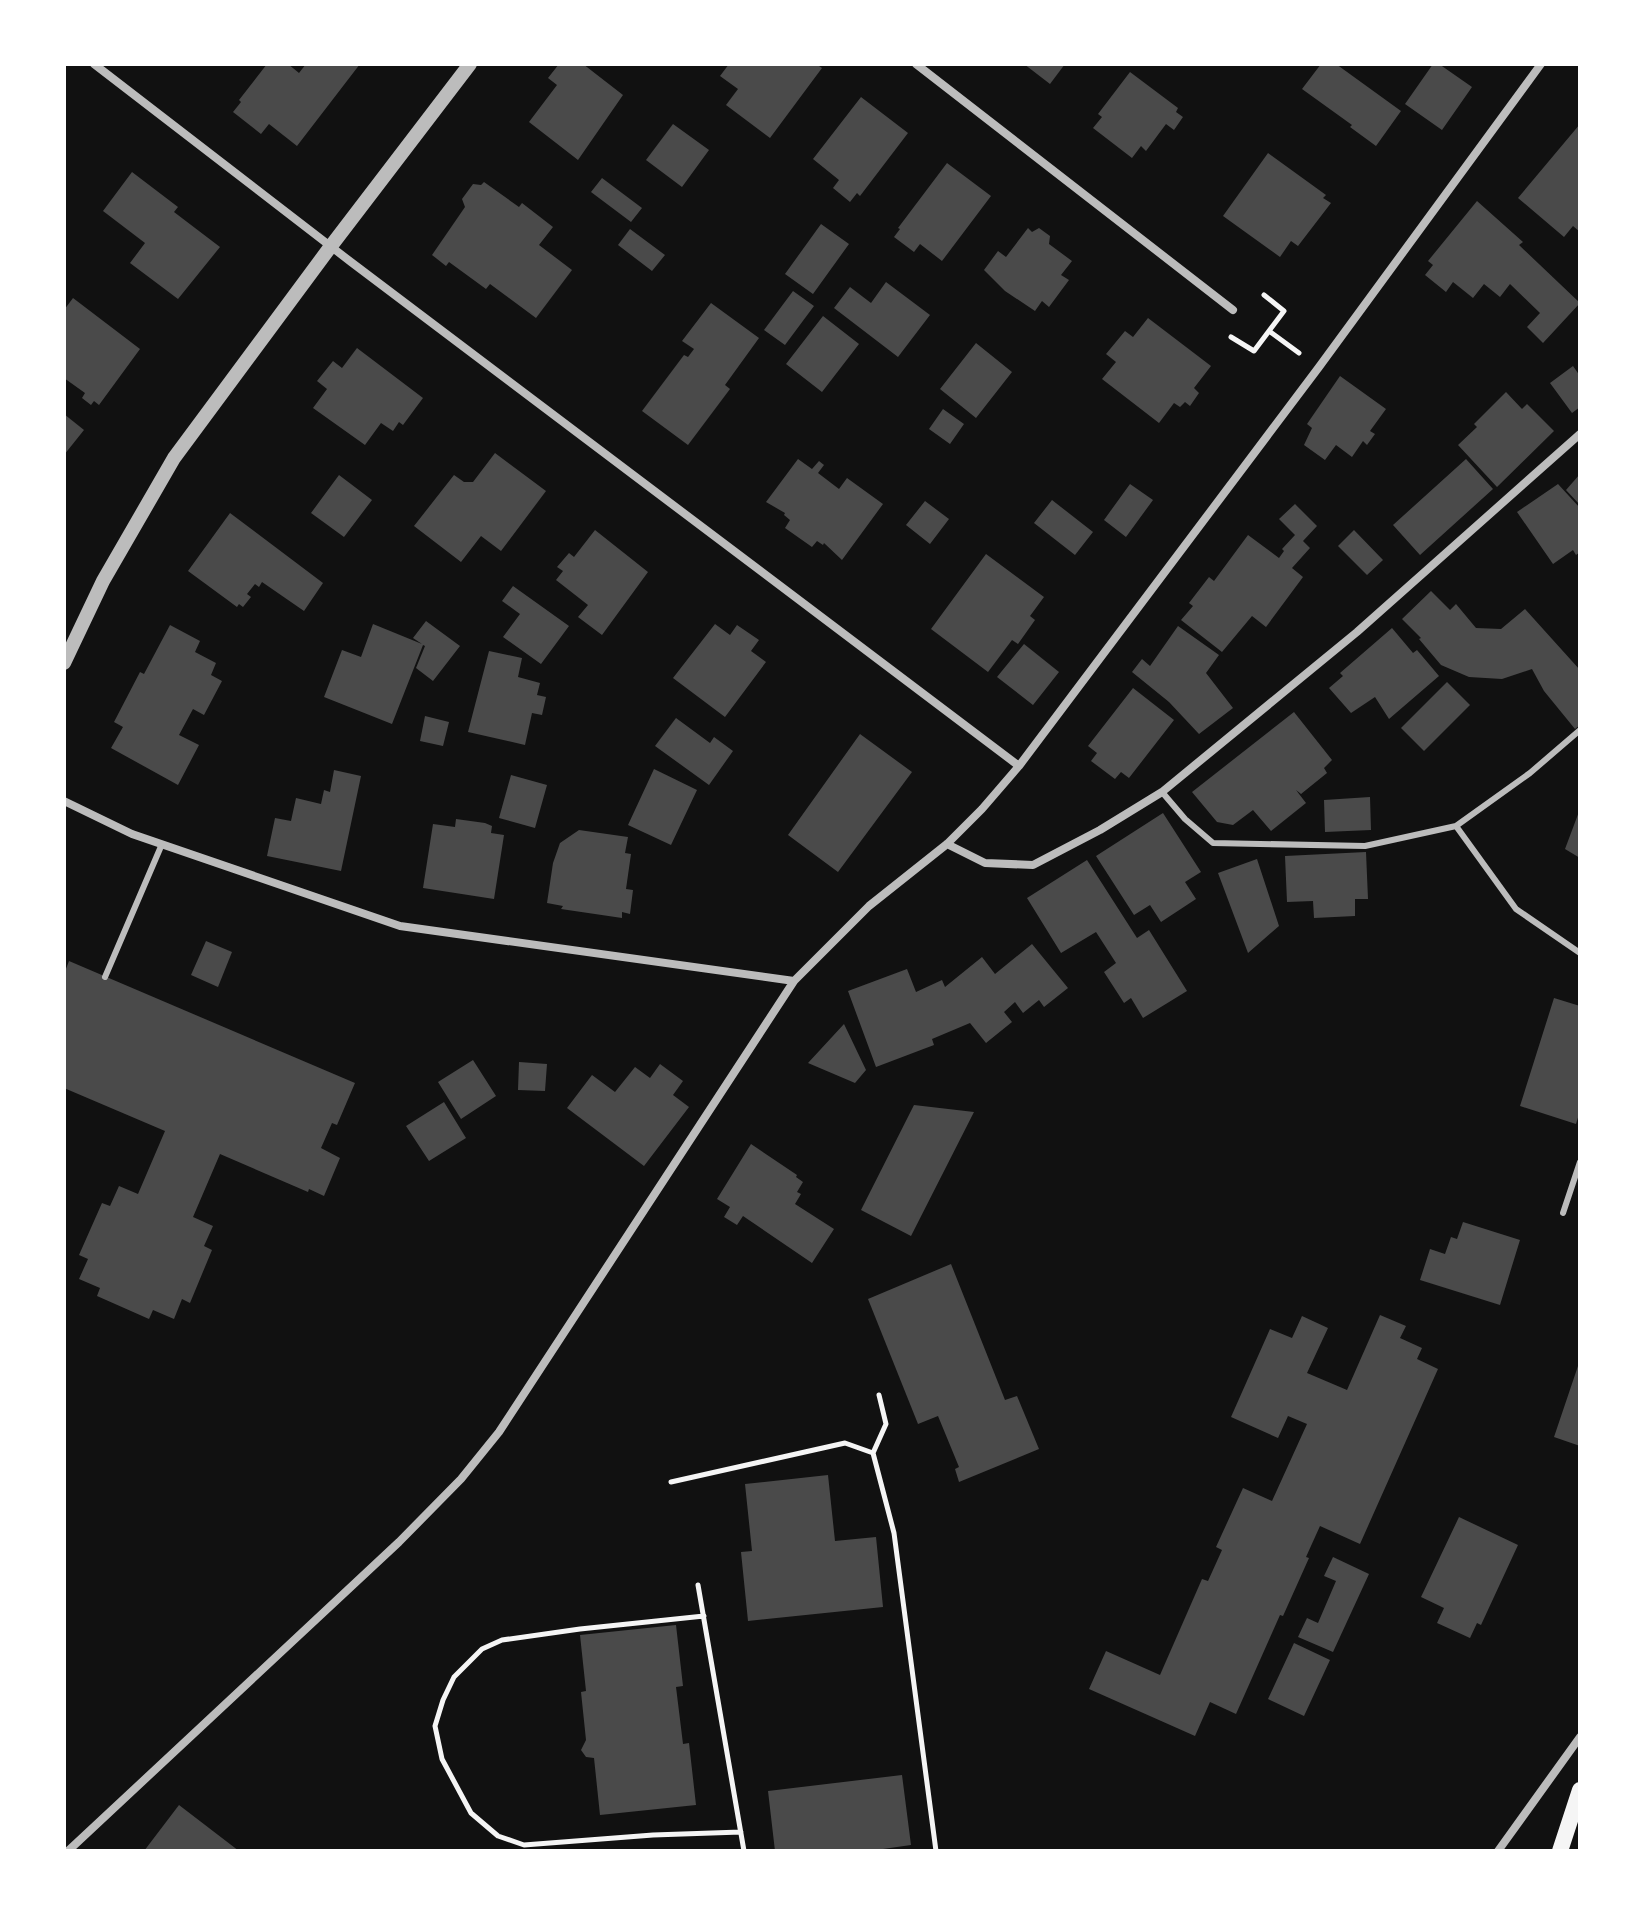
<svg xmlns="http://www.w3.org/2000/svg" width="1644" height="1915" viewBox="0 0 1644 1915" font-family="'DejaVu Sans',sans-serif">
<rect width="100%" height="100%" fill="#111"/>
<!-- building -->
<path fill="#4a4a4a" d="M267,64h21l11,9 7,-9h54l-63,82 -28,-22 -8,10 -28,-22 8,-10 -2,-2z
M559,64h24l40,31 -45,65 -49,-38 28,-37 -9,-7z
M729,64h87l6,4 -52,70 -44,-33 12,-16 -18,-13z
M1024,64h41l-15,20z
M1321,64h15l65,47 -25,35 -26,-19 2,-2 -50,-36z
M1433,64h6l33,23 -30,43 -37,-26z
M1130,72l48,36 -2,4 7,5 -9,13 -8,-6 -20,27 -5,-5 -9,12 -39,-30 9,-11 -4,-3z
M861,97l47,36 -48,63 -3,-3 -7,9 -17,-14 6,-8 -26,-21z
M673,124l36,26 -27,37 -36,-27z
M1580,124v108l-7,-6 -9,11 -46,-39z
M1268,153l58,42 -3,3 8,5 -33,43 -7,-5 -11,16 -57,-41z
M947,163l44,33 -49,65 -22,-17 -6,8 -20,-15 6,-8 -2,-1z
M132,172l46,35 -4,5 46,35 -42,52 -48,-36 15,-20 -42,-32z
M602,178l40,30 -11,14 -40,-30z
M484,182l35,25 3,-4 31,24 -14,18 33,25 -36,48 -46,-34 -4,5 -37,-27 -3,4 -14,-11 33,-48 -3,-8 11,-15 8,1z
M1477,201l46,41 -4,3 61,58 -37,40 -16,-16 13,-14 -30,-29 -10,13 -16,-13 -11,14 -20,-16 -7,10 -21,-17 8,-10 -5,-4z
M821,224l28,20 -36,50 -28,-20z
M1028,228l4,4 7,-4 11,8 -1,8 23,17 -11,14 8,5 -20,27 -7,-6 -7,10 -30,-20 -21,-21 14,-19 8,6z
M630,229l35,26 -13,16 -34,-26z
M886,282l44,33 -32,42 -64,-49 16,-21 21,16z
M793,291l21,15 -29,39 -21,-15z
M73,298l67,51 -41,56 -5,-4 -3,4 -9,-7 3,-5 -21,-15v-68z
M711,303l48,35 -34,47 5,4 -42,56 -46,-34 42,-56 4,2 6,-8 -12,-8z
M823,316l36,28 -37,48 -36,-28z
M1148,318l63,48 -17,22 5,5 -9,13 -5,-4 -5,5 -6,-4 -15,20 -57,-44 14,-17 -10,-8 19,-23 8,6z
M976,343l36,29 -36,46 -36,-29z
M357,348l66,50 -20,27 -4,-3 -6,9 -12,-8 -16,22 -52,-37 14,-19 -10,-8 16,-20 9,7z
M1573,366l7,10v31l-8,6 -22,-30z
M1340,376l46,33 -16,22 5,3 -8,11 -4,-4 -11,16 -16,-12 -11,15 -21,-15 8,-17 -5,-4z
M1506,392l16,17 5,-5 27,27 -57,56 -39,-42 19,-18 -3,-3z
M943,409l21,15 -14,20 -21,-15z
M64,414l20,16 -20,25z
M495,453l51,38 -45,60 -20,-15 -20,26 -47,-36 40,-51 10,7h9z
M798,459l14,10 7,-8 5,4 -6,8 21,16 8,-11 36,26 -41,56 -18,-17 -1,2 -6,-4 -5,6 -27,-19 5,-8 -6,-5 1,-2 -19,-11z
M1466,459l27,30 -73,66 -27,-30z
M1580,474v31l-14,-15z
M339,475l33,25 -28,37 -33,-24z
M1130,484l23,16 -27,37 -22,-17z
M1558,484l22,24v44l-4,3 -3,-5 -20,14 -36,-52z
M1052,500l41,32 -18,23 -41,-32z
M925,501l24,18 -19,25 -24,-19z
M1295,504l22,22 -14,15 7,7 -18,20 11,9 -37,50 -14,-11 -30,36 -41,-32 12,-14 -4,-3 20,-26 5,4 34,-46 31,23 5,-7 -2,-2 13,-14 -16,-16z
M230,513l93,70 -19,28 -42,-29 -3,5 -4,-3 -8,10 4,3 -8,10 -4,-3 -2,3 -49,-36z
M595,530l53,42 -46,63 -24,-18 10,-12 -32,-25 7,-9 -6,-4 12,-14 5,4z
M1354,530l29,30 -16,15 -29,-29z
M986,554l58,43 -14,19 5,4 -17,24 -6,-4 -24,32 -57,-43z
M513,586l56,40 -28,38 -38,-27 17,-23 -18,-13z
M1431,591l19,19 6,-6 20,24 25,1 24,-20 55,61v55l-5,4 -31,-38 -12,-22 -30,10 -33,-2 -28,-12 -22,-26 2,-1 -19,-19z
M426,621l34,25 -27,35 -17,-13 9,-22 -2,-1 -31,79 -68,-27 18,-47 19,7 12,-33 49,20 -9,-6z
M715,624l15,11 7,-10 22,15 -8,11 15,11 -41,55 -52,-39z
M170,625l30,16 -5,11 21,11 -5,12 11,6 -18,34 -11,-6 -14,26 20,10 -21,40 -67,-37 12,-21 -9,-5 26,-50 4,2z
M1178,626l41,29 -13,18 27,35 -34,26 -30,-32 -37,-30 10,-13 8,7z
M1392,628l21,25 4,-3 22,26 -50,43 -14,-22 -24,16 -22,-25 14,-12 -3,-3z
M1024,644l35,28 -26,33 -36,-28z
M489,651l33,7 -4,19 22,6 -3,12 9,2 -4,18 -10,-2 -7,32 -57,-13z
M1447,682l23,23 -46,46 -23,-23z
M1133,688l41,32 -45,58 -8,-6 -6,7 -24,-18 6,-8 -9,-7z
M1294,712l38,48 -8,8 3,5 -26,21 -5,-4 10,13 -35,28 -18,-21 -20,15 -16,-3 -25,-30z
M425,716l24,6 -6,24 -23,-5z
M676,718l34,25 4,-6 19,14 -24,34 -54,-39z
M860,734l52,38 -74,100 -50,-37z
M654,769l43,21 -26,55 -43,-20z
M334,770l27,6 -20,95 -74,-15 8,-38 16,3 5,-23 25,6 3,-14 6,2z
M511,775l36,10 -12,43 -36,-10z
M1370,797l1,33 -46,2 -1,-32z
M1580,809v49l-15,-9z
M1163,813l38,59 -16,10 11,17 -35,23 -11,-17 -16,10 -38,-59z
M456,819l29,4 7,3 -1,7 13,2 -10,64 -71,-11 10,-64 22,3z
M579,830l49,7 -3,16 6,1 -5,35 7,1 -3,24 -8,-2v6l-61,-9 2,-3 -16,-3 6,-40 7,-20z
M1366,852l2,47h-13v17l-41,2 -1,-17 -26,1 -2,-46z
M1257,859l22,67 -31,27 -30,-80z
M1087,860l50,78 12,-8 38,61 -44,27 -12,-20 -7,5 -20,-31 12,-9 -20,-31 -35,21 -34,-55z
M206,941l26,11 -14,35 -27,-12z
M1032,944l36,44 -24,19 -5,-7 -16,13 -8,-11 -11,10 8,10 -26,21 -16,-20 -38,16 2,6 -58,22 -28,-76 59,-22 9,23 26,-12 3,7 37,-30 13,17z
M69,961l286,122 -18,42 -5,-2 -11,25 19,10 -16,38 -15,-7 -1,3 -88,-38 -27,63 20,9 -9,20 8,4 -22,53 -8,-4 -8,20 -21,-9 -4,9 -52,-23 3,-8 -21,-9 9,-20 -9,-4 23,-52 8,3 9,-20 19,8 27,-63 -101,-43v-114z
M1554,998l26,8v105l-4,13 -56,-18z
M844,1024l22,46 -11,13 -47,-20z
M473,1060l23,36 -35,23 -23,-37z
M519,1062l28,2 -2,27 -27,-1z
M660,1064l23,17 -10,14 16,12 -45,59 -77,-58 25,-33 23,17 20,-25 15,11z
M444,1102l22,36 -37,23 -23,-35z
M914,1105l60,7 -63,124 -50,-26z
M751,1144l46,31 -1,2 7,5 -6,10 4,2 -6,10 39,25 -22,34 -69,-47 -6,9 -13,-8 6,-10 -13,-8z
M1463,1222l57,18 -20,65 -80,-25 10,-31 15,5 6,-17 6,2z
M951,1264l54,136 12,-4 22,53 -80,33 -4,-13 4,-2 -21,-51 -20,8 -50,-125z
M1380,1315l26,11 -6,12 22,10 -5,11 21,10 -78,175 -40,-18 -14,31 3,1 -26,58 -3,-1 -44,99 -26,-12 -15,34 -106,-47 17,-38 54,24 42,-96 6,2 14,-31 -6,-3 27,-59 29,13 35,-77 -19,-8 -10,22 -47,-21 39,-88 22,9 10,-22 26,12 -21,45 40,17z
M1579,1363h1v83l-26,-9z
M828,1475l7,66 41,-4 7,70 -135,14 -7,-69 11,-1 -7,-67z
M1459,1517l59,28 -37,80 -4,-2 -7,15 -33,-15 7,-15 -23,-11z
M1333,1557l36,17 -36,78 -35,-15 9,-19 11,5 18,-42 -12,-5z
M676,1625l7,61 -7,1 7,57 6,-1 7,62 -96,10 -6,-57 -8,-1 -5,-7 5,-10 -5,-48 5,-1 -6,-56z
M1294,1643l36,17 -26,56 -36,-17z
M902,1775l9,70 -42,6h-94l-7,-60z
M179,1805l60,46h-95z"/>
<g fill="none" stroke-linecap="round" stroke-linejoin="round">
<!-- path -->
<path stroke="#f5f5f5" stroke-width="5" d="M1269,331l30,22
M1231,337l23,14 30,-40 -20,-16
M873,1453l13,-29 -7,-29
M671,1482l174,-39 28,10 21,80 42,318
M698,1585l46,266
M704,1616l-124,13 -78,11 -20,9 -28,28 -11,23 -8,26 7,33 29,54 27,23 26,9 129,-10 88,-3"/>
<!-- service -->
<path stroke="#bcbcbc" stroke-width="6" d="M1162,792l23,27 28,24 152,3 91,-20 74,-53 50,-43
M1456,826l60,83 64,44
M105,977l57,-133
M1563,1213l17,-51"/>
<!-- minor -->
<path stroke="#bcbcbc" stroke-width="8" d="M94,64l257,198 668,504
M916,64l317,246
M64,801l68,33 268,92 394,55
M947,844l38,19 48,2 67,-35 62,-38 195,-160 223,-198
M68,1851l331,-309 62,-63 38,-47 295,-451 75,-75 78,-62 35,-35 37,-43 300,-399 222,-303
M1498,1851l82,-114"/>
<!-- tertiary -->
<path stroke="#bcbcbc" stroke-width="14" d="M64,663l39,-82 71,-123 157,-212 139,-182"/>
<!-- secondary -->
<path stroke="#f5f5f5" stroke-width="16" d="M1560,1851l20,-61"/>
</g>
<!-- border -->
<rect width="1644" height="1915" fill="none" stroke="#ffffff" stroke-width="132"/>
</svg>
